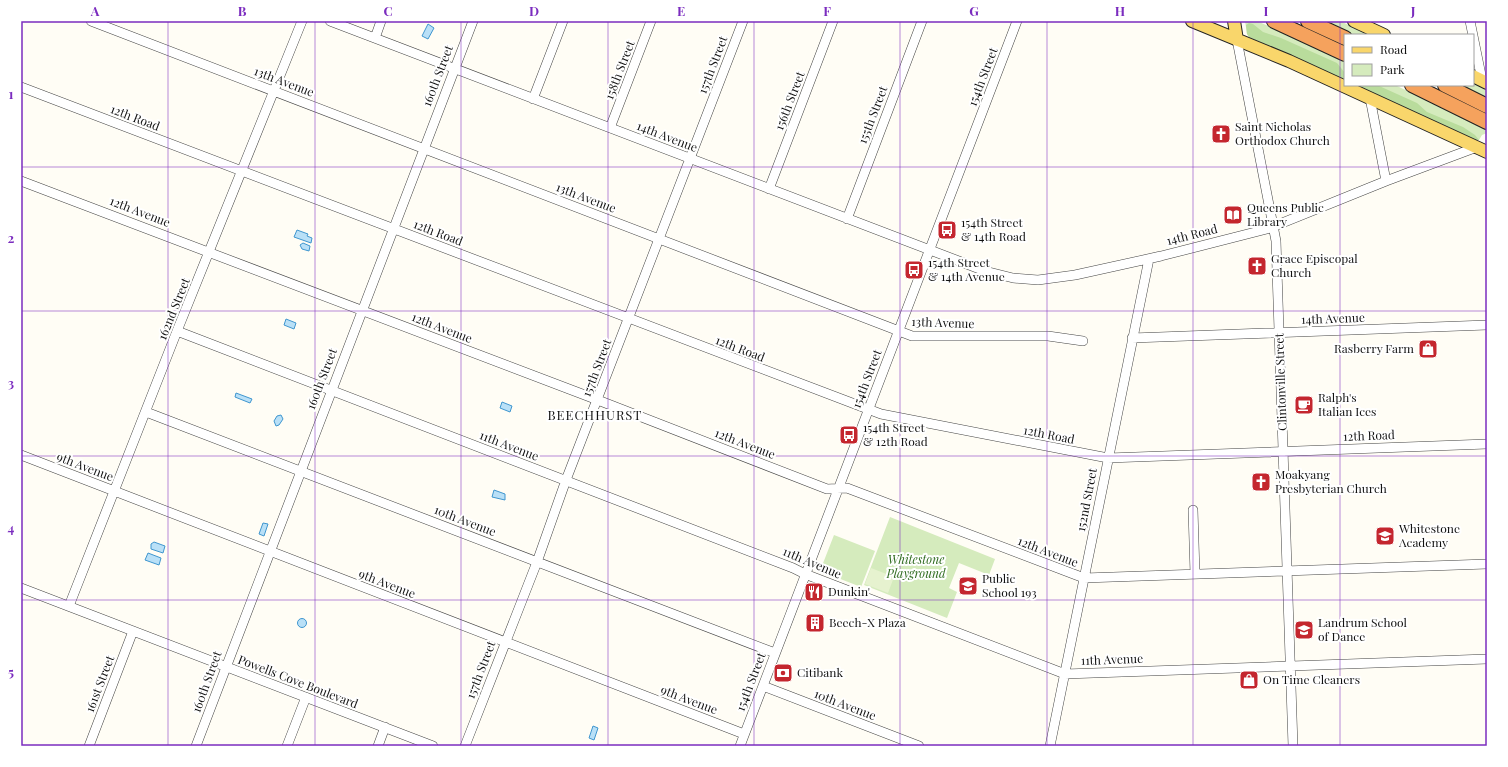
<svg xmlns="http://www.w3.org/2000/svg" width="1508" height="767" viewBox="0 0 1508 767" font-family="'Playfair Display',serif">
<rect width="100%" height="100%" fill="#fffdf5"/>
<!-- green -->
<path fill="#d5ebbd" d="M1245,21h12l88,40v19l-96,-43 -2,-3z
M1322,21h18l30,14h-17z
M1473,83l14,7v9l-28,-14h14z
M1356,85h39l92,44v4l-5,2 -3,5h-3z
M890,517l105,42 -6,16 -30,-12 -10,25 8,4 -10,26 -83,-33z
M834,535l41,16 -14,36 -41,-16z"/>
<!-- forest -->
<path fill="#b9dc9c" d="M1249,23l4,1 10,8 18,6 56,25 8,10v7l-96,-43 -2,-3 -1,-9z
M1356,85h21l40,18 10,9 36,15 12,8 4,5h-3z"/>
<!-- pitch -->
<path fill="#e6f2cf" d="M871,568l23,9 -6,16 -23,-9z"/>
<!-- water -->
<path fill="#b9e0f7" stroke="#3f96cf" d="M428,24l6,4 -6,11 -6,-3z
M297,230l11,4 -1,2 5,2 -1,5 -17,-6z
M303,243l7,3 -1,5 -7,-2 -2,-4z
M286,319l10,4 -2,6 -10,-4z
M236,393l16,6 -2,4 -15,-6z
M502,402l10,4 -2,6 -10,-4z
M281,415l2,4 -4,6 -3,1 -2,-5 3,-5z
M494,490l11,4v6l-13,-3z
M263,523l5,1 -4,12 -5,-2z
M154,542l11,4 -2,7 -12,-4v-5z
M148,553l13,5 -2,7 -14,-5z
M297.5 623a4.5 4.5 0 1 1 9 0a4.5 4.5 0 1 1-9 0Z
M593,726l5,2 -4,12 -5,-2z"/>
<g fill="none" stroke-linecap="round" stroke-linejoin="round">
<!-- minor casing -->
<g stroke="#444" stroke-width="10">
<path id="minor" d="M91,21l821,315h136l35,5
M330,21l655,250 28,7 25,2 37,-5 86,-19 106,-27 119,-48 91,-34
M1470,21l12,59
M375,38l6,-17
M1237,40l39,201 17,505
M21,87l860,327 227,44 379,-14
M1370,98l16,83
M533,99l30,-78
M610,128l41,-107
M21,181l569,216 237,92 20,-1 237,90 403,-14
M769,189l64,-168
M847,219l75,-198
M177,331l616,237 12,6 260,100 422,-15
M1132,338l355,-13
M146,412l629,241
M21,455l723,279
M1193,510l2,64
M21,588l412,158
M69,606l108,-275 125,-310
M763,686l156,60
M89,746l44,-115
M196,746l277,-725
M287,746l19,-49
M378,746l7,-19
M465,746l72,-184 29,-82 177,-459
M740,746l277,-725
M1050,746l99,-487"/>
</g>
<!-- major casing -->
<g stroke="#222" stroke-width="14">
<path id="major" d="M1192,21l97,40 198,91
M1234,21l3,19
M1354,21l30,14
M1473,76l14,7"/>
</g>
<!-- highway casing -->
<g stroke="#222" stroke-width="16">
<path id="highway" d="M1274,21l71,33
M1308,21l37,17
M1412,85l75,37
M1445,85l42,21"/>
</g>
<!-- minor -->
<use href="#minor" stroke="#fff" stroke-width="9"/>
<!-- major -->
<use href="#major" stroke="#f9d66b" stroke-width="12"/>
<!-- highway -->
<use href="#highway" stroke="#f5a25d" stroke-width="14"/>
</g>
<!-- grid -->
<path fill="none" stroke="#7b2cbf" stroke-width="1" stroke-opacity="0.55" d="M168,21v725M315,21v725M461,21v725M608,21v725M754,21v725M900,21v725M1047,21v725M1193,21v725M1340,21v725M21,167h1466M21,311h1466M21,456h1466M21,600h1466"/>
<!-- icons -->
<defs>
<g id="church-square" transform="scale(1)"><rect x="-9" y="-9" width="18" height="18" rx="4" fill="#c4262e" stroke="#fff"/><path d="M-1.2-6h2.4v3.5h3.3v2.4h-3.3V6h-2.4V-.1h-3.3v-2.4h3.3Z" fill="#fff"/></g>
<g id="library-square" transform="scale(1)"><rect x="-9" y="-9" width="18" height="18" rx="4" fill="#c4262e" stroke="#fff"/><path d="M-6-4Q-3-5.5-.7-3.5V5Q-3 3-6 4ZM6-4Q3-5.5 .7-3.5V5Q3 3 6 4Z" fill="#fff"/></g>
<g id="bus-square" transform="scale(1)"><rect x="-9" y="-9" width="18" height="18" rx="4" fill="#c4262e" stroke="#fff"/><path d="M-5-6H5V4H4V6H2V4H-2V6H-4V4H-5ZM-3.5-4V0h7V-4ZM-3.5 1.2v1.5H-2V1.2ZM2 1.2v1.5H3.5V1.2Z" fill="#fff"/></g>
<g id="shop-square" transform="scale(1)"><rect x="-9" y="-9" width="18" height="18" rx="4" fill="#c4262e" stroke="#fff"/><path d="M-5-2.5h2.3a2.7 3.5 0 0 1 5.4 0H5L5.5 6h-11ZM-1.5-2.5h3a1.5 2.3 0 0 0-3 0Z" fill="#fff"/></g>
<g id="cafe-square" transform="scale(1)"><rect x="-9" y="-9" width="18" height="18" rx="4" fill="#c4262e" stroke="#fff"/><path d="M-5.5-4.5H6V0H3Q3 3.5 0 3.5H-2.5Q-5.5 3.5-5.5 0ZM3-3.2v2h1.7v-2ZM-6 4.5H4V6H-6Z" fill="#fff"/></g>
<g id="school-square" transform="scale(1)"><rect x="-9" y="-9" width="18" height="18" rx="4" fill="#c4262e" stroke="#fff"/><path d="M0-5L7-2L0 1L-7-2ZM-4 1L0 2.5L4 1V4Q0 6-4 4Z" fill="#fff"/></g>
<g id="restaurant-square" transform="scale(1)"><rect x="-9" y="-9" width="18" height="18" rx="4" fill="#c4262e" stroke="#fff"/><path d="M-5-6h1v4h1v-4h1v4h1v-4h1v5L-1.5 .5V6h-2V.5L-5-1ZM5-6V6H3V1.5H1.5Q1.5-4 5-6Z" fill="#fff"/></g>
<g id="building-square" transform="scale(1)"><rect x="-9" y="-9" width="18" height="18" rx="4" fill="#c4262e" stroke="#fff"/><path d="M-4-6H4V6H1V3H-1V6H-4ZM-2.5-4.3h1.7v1.8h-1.7ZM.8-4.3h1.7v1.8H.8ZM-2.5-1h1.7V.8h-1.7ZM.8-1h1.7V.8H.8Z" fill="#fff"/></g>
<g id="bank-square" transform="scale(1)"><rect x="-9" y="-9" width="18" height="18" rx="4" fill="#c4262e" stroke="#fff"/><path d="M-6-4H6V4H-6ZM0-2.3a2.3 2.3 0 1 0 0 4.6a2.3 2.3 0 1 0 0-4.6Z" fill="#fff"/></g>
</defs>
<g fill-rule="evenodd">
<use href="#church-square" x="1221" y="134"/>
<use href="#library-square" x="1233" y="215"/>
<use href="#bus-square" x="947" y="230"/>
<use href="#church-square" x="1257" y="266"/>
<use href="#bus-square" x="914" y="270"/>
<use href="#shop-square" x="1428" y="349"/>
<use href="#cafe-square" x="1304" y="405"/>
<use href="#bus-square" x="849" y="435"/>
<use href="#church-square" x="1261" y="482"/>
<use href="#school-square" x="1385" y="536"/>
<use href="#school-square" x="968" y="586"/>
<use href="#restaurant-square" x="814" y="592"/>
<use href="#building-square" x="815" y="623"/>
<use href="#school-square" x="1304" y="630"/>
<use href="#bank-square" x="783" y="673"/>
<use href="#shop-square" x="1249" y="680"/>
</g>
<g text-anchor="middle" stroke-width="4" stroke-linejoin="round" paint-order="stroke">
<!-- street labels -->
<g font-size="12" fill="#111" stroke="#fff">
<text transform="translate(713 65) rotate(-69)" y="4">157th Street</text>
<text transform="translate(620 70) rotate(-69)" y="4">158th Street</text>
<text transform="translate(438 76) rotate(-69)" y="4">160th Street</text>
<text transform="translate(983 77) rotate(-69)" y="4">154th Street</text>
<text transform="translate(284 82) rotate(21)" y="4">13th Avenue</text>
<text transform="translate(790 101) rotate(-69)" y="4">156th Street</text>
<text transform="translate(873 115) rotate(-69)" y="4">155th Street</text>
<text transform="translate(135 118) rotate(21)" y="4">12th Road</text>
<text transform="translate(667 137) rotate(21)" y="4">14th Avenue</text>
<text transform="translate(586 198) rotate(21)" y="4">13th Avenue</text>
<text transform="translate(140 212) rotate(21)" y="4">12th Avenue</text>
<text transform="translate(438 233) rotate(21)" y="4">12th Road</text>
<text transform="translate(1192 235) rotate(-14)" y="4">14th Road</text>
<text transform="translate(174 309) rotate(-68)" y="4">162nd Street</text>
<text transform="translate(1333 319) rotate(-2)" y="4">14th Avenue</text>
<text transform="translate(943 323) rotate(2)" y="4">13th Avenue</text>
<text transform="translate(442 328) rotate(21)" y="4">12th Avenue</text>
<text transform="translate(740 349) rotate(21)" y="4">12th Road</text>
<text transform="translate(597 368) rotate(-69)" y="4">157th Street</text>
<text transform="translate(322 379) rotate(-69)" y="4">160th Street</text>
<text transform="translate(867 379) rotate(-69)" y="4">154th Street</text>
<text transform="translate(1281 382) rotate(-92)" y="4">Clintonville Street</text>
<text transform="translate(1049 435) rotate(11)" y="4">12th Road</text>
<text transform="translate(1369 436) rotate(-2)" y="4">12th Road</text>
<text transform="translate(745 444) rotate(21)" y="4">12th Avenue</text>
<text transform="translate(509 446) rotate(21)" y="4">11th Avenue</text>
<text transform="translate(85 467) rotate(21)" y="4">9th Avenue</text>
<text transform="translate(1087 500) rotate(-79)" y="4">152nd Street</text>
<text transform="translate(465 521) rotate(21)" y="4">10th Avenue</text>
<text transform="translate(1048 552) rotate(21)" y="4">12th Avenue</text>
<text transform="translate(812 563) rotate(23)" y="4">11th Avenue</text>
<text transform="translate(387 584) rotate(21)" y="4">9th Avenue</text>
<text transform="translate(1112 660) rotate(-2)" y="4">11th Avenue</text>
<text transform="translate(481 670) rotate(-69)" y="4">157th Street</text>
<text transform="translate(207 682) rotate(-70)" y="4">160th Street</text>
<text transform="translate(298 682) rotate(21)" y="4">Powells Cove Boulevard</text>
<text transform="translate(751 682) rotate(-69)" y="4">154th Street</text>
<text transform="translate(100 684) rotate(-69)" y="4">161st Street</text>
<text transform="translate(689 700) rotate(21)" y="4">9th Avenue</text>
<text transform="translate(845 705) rotate(21)" y="4">10th Avenue</text>
</g>
<!-- poi labels -->
<g font-size="12" fill="#111" stroke="#fff" text-anchor="start">
<text x="1235" y="131">Saint Nicholas<tspan x="1235" dy="14">Orthodox Church</tspan></text>
<text x="1247" y="212">Queens Public<tspan x="1247" dy="14">Library</tspan></text>
<text x="961" y="227">154th Street<tspan x="961" dy="14">&amp; 14th Road</tspan></text>
<text x="1271" y="263">Grace Episcopal<tspan x="1271" dy="14">Church</tspan></text>
<text x="928" y="267">154th Street<tspan x="928" dy="14">&amp; 14th Avenue</tspan></text>
<text x="1414" y="353" text-anchor="end">Rasberry Farm</text>
<text x="1318" y="402">Ralph's<tspan x="1318" dy="14">Italian Ices</tspan></text>
<text x="863" y="432">154th Street<tspan x="863" dy="14">&amp; 12th Road</tspan></text>
<text x="1275" y="479">Moakyang<tspan x="1275" dy="14">Presbyterian Church</tspan></text>
<text x="1399" y="533">Whitestone<tspan x="1399" dy="14">Academy</tspan></text>
<text x="982" y="583">Public<tspan x="982" dy="14">School 193</tspan></text>
<text x="828" y="596">Dunkin'</text>
<text x="829" y="627">Beech-X Plaza</text>
<text x="1318" y="627">Landrum School<tspan x="1318" dy="14">of Dance</tspan></text>
<text x="797" y="677">Citibank</text>
<text x="1263" y="684">On Time Cleaners</text>
</g>
<!-- park labels -->
<g font-size="12" font-style="italic" fill="#2f6b1f" stroke="#fff">
<text x="916" y="564">Whitestone<tspan x="916" dy="14">Playground</tspan></text>
</g>
<!-- neighbourhood labels -->
<g font-size="13" letter-spacing="1" fill="#111" stroke="#fff">
<text x="595" y="420">BEECHHURST</text>
</g>
</g>
<!-- border -->
<rect width="1508" height="767" fill="none" stroke="#ffffff" stroke-width="44"/>
<!-- legend -->
<rect x="1344" y="34" width="130" height="52" fill="#ffffff" stroke="#a0a0a0"/>
<rect x="1352" y="47" width="20" height="6" fill="#f9d66b" stroke="#a0a0a0"/>
<text x="1380" y="54" font-size="12" fill="#111111">Road</text>
<rect x="1352" y="64" width="20" height="12" fill="#d5ebbd" stroke="#a0a0a0"/>
<text x="1380" y="74" font-size="12" fill="#111111">Park</text>
<rect x="22" y="22" width="1464" height="723" fill="none" stroke="#7b2cbf" stroke-width="1.5"/>
<g font-size="13" text-anchor="middle" font-weight="bold" fill="#7b2cbf">
<text x="95" y="16">A</text>
<text x="242" y="16">B</text>
<text x="388" y="16">C</text>
<text x="534" y="16">D</text>
<text x="681" y="16">E</text>
<text x="827" y="16">F</text>
<text x="974" y="16">G</text>
<text x="1120" y="16">H</text>
<text x="1266" y="16">I</text>
<text x="1413" y="16">J</text>
<text x="11" y="99">1</text>
<text x="11" y="243">2</text>
<text x="11" y="388">3</text>
<text x="11" y="533">4</text>
<text x="11" y="677">5</text>
</g>
</svg>
